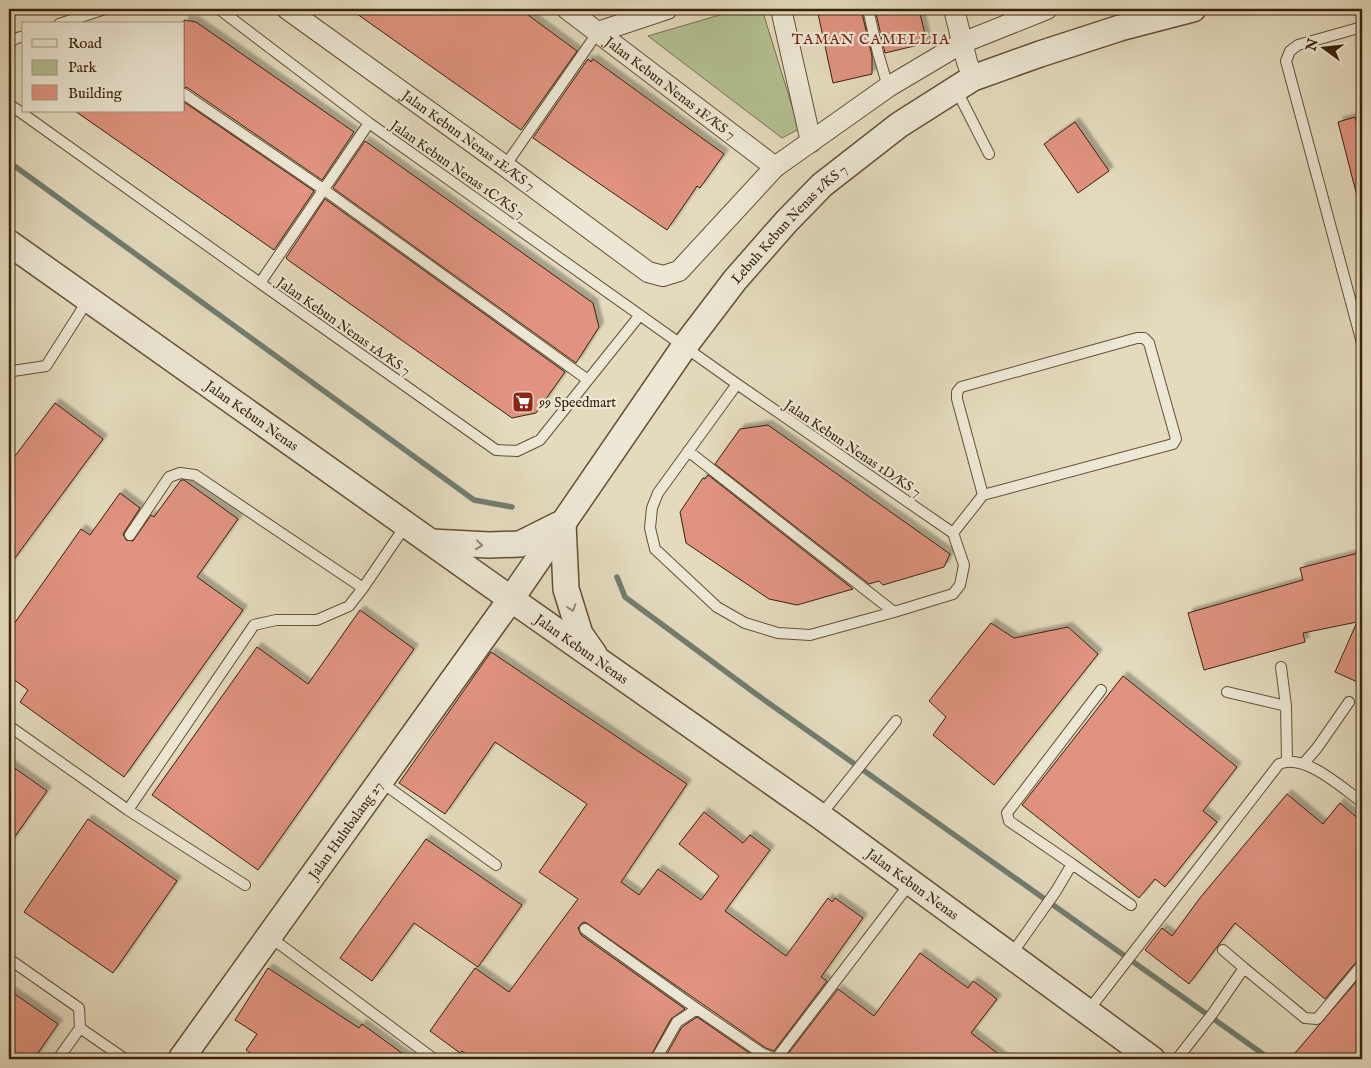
<svg xmlns="http://www.w3.org/2000/svg" width="1371" height="1068" viewBox="0 0 1371 1068" font-family="'IM FELL English',serif">
<defs>
<filter id="shadow"><feDropShadow dx="4.5" dy="-4.5" stdDeviation="1" flood-color="#0004"/></filter>
</defs>
<rect width="100%" height="100%" fill="#e4dbbe"/>
<filter id="stains"><feTurbulence type="fractalNoise" baseFrequency=".004" numOctaves="4"/><feColorMatrix values="0 0 0 0 .2 0 0 0 0 .09 0 0 0 0 .02 0 0 0 .5 -.17"/></filter>
<radialGradient id="worn" r=".72"><stop offset=".6" stop-color="#630" stop-opacity="0"/><stop offset="1" stop-color="#630" stop-opacity=".3"/></radialGradient>
<!-- green -->
<path fill="#b3c092" stroke="#76714e" d="M740,9h22l37,120 -17,9 -134,-102z"/>
<g fill="none" stroke-linecap="round" stroke-linejoin="round">
<!-- stream -->
<path stroke="#707e70" stroke-width="5.5" d="M9,162l465,338 38,7
M617,577l8,20 131,97 514,365"/>
</g>
<!-- building -->
<path fill="#e09380" stroke="#392209" filter="url(#shadow)" d="M350,9h170l57,42 -56,79z
M817,9h44l11,47v18l-39,9z
M875,9h44l8,34 -42,10z
M184,20l12,2 158,110 -32,48 -134,-92 -4,-1z
M588,59l3,3 2,-3 131,95 -24,34 -3,-2 -30,44 -134,-92z
M184,102l130,89 -40,59 -199,-139h109z
M1355,117l1,4 6,-2v76l-5,1 -19,-74z
M1075,122l34,49 -31,22 -34,-49z
M365,141l228,162 6,24 -23,36 -243,-175z
M325,199l240,173 -29,41 -24,5 -224,-158 -2,-2z
M55,403l48,36 -94,127v-102z
M768,425l182,129 -6,13 -61,18 -4,-4 -10,3 -154,-120 25,-35z
M708,475l145,114 -56,16 -28,-6 -83,-56 -6,-31 23,-34 2,1z
M181,480h3l54,39 -41,58 46,33 -119,167 -104,-75 8,-12 -19,-14v-45l72,-102 9,6 30,-42 20,15 -17,26 3,6 7,1 18,-26 3,2z
M1362,552v132l-27,-12 22,-50 -54,11 2,9 -101,28 -16,-57 115,-33 -3,-12z
M360,610l54,39 -156,221 -106,-75 105,-148 51,37z
M991,623l23,15 54,-11 30,27 -104,131 -61,-50 13,-18 -17,-16z
M491,652l196,132 -66,98 18,13 19,-26 43,31 18,-24 -40,-32 25,-32 39,31 7,-8 20,15 -45,61 61,45 42,-58 4,4 3,-4 28,20 -42,59 6,4 -53,70 -8,-3 -65,-45 -116,-81 -3,1 -4,5 3,7 104,74 -14,10 -22,40h-176l-11,-8 -2,2 -30,-22 45,-63 34,24 69,-93 -39,-27 48,-68 -92,-62 -50,72 -46,-31z
M1123,676l114,91 -34,44 14,11 -52,65 -10,-8 -16,19 -117,-93z
M9,764l38,27 -38,54z
M1287,794l36,30 17,-21 22,19v136l-5,3 -32,38 -90,-76 -46,61 -44,-34 17,-22 10,8 28,-38z
M88,819l89,62 -64,92 -89,-61z
M426,839l96,66 -44,62 -64,-44 -42,58 -32,-23z
M920,953l48,35 5,-7 24,18 -26,34 34,26h-221l54,-70 36,27z
M268,968l91,60 3,-4 48,35h-151l-13,-9 11,-16 -22,-14z
M1362,975v71l-11,13h-61z
M9,990l49,34 -24,35h-25z
M697,1017l61,42h-94l18,-32z"/>
<g fill="none" stroke-linecap="round" stroke-linejoin="round">
<!-- service casing -->
<g stroke="#645036" stroke-width="12">
<path id="service" d="M219,9l150,114 368,261 216,149 11,32 -4,20 -7,9 -59,18 -84,23 -32,-2 -33,-10 -28,-16 -62,-58 -5,-21 2,-20 6,-15 79,-109
M868,9l10,44 10,34
M59,24l46,-15
M1362,27l-64,18 -8,6 -4,10 76,282
M9,45l5,-6 10,-3
M956,89l33,65
M184,94l139,95 265,191
M9,104l251,179 236,167 21,1 23,-11 100,-125
M505,166l93,-134
M260,283l109,-160
M9,368l4,3 33,-5 42,-66
M688,451l206,161
M953,533l30,-38 190,-51 3,-5 -27,-96 -5,-5h-7l-176,49 -4,5v7l26,96
M130,535l39,-58 11,-4 15,2 168,113
M1281,667l5,39 1,54
M1227,692l59,14
M9,726l119,84 117,75
M1304,763l13,-15 32,-46
M381,782l115,83
M128,810l126,-185 22,-5h41l32,-14 14,-18 43,-63
M820,816l76,-95
M1072,864l59,41
M585,929l112,80 66,45 13,5 135,-177
M270,937l164,122
M1011,955l45,-64 16,-27 -63,-43 -2,-8 94,-123
M9,959l70,49 1,20 -22,31
M1244,968l61,50 12,1 45,-54
M1088,1011l191,-247c26,-11 62,23 83,38
M80,1028l45,31
M656,1059l21,-37 20,-13
M1177,1059l36,-46 31,-45 -21,-18"/>
</g>
<!-- minor casing -->
<g stroke="#645036" stroke-width="22">
<g id="minor">
<path id="s1" d="M287,9l218,157 143,106 15,4 16,-5 96,-104 113,-80 74,-44 85,-34"/>
<path id="s2" d="M567,9l208,158"/>
<path d="M781,9l30,133"/>
<path d="M954,9l13,53 6,16"/>
<path d="M598,32l69,-23"/>
</g>
</g>
<!-- tertiary casing -->
<g stroke="#645036" stroke-width="28">
<g id="tertiary">
<path id="s3" d="M9,243l502,356 309,217 332,243"/>
<path d="M563,523l3,66 14,45 14,20"/>
<path d="M431,542l58,3 31,-1 38,-19"/>
<path id="s4" d="M181,1059l330,-460 173,-252 51,-67 51,-58 36,-37 77,-60 74,-47 67,-24 80,-26 73,-19"/>
</g>
</g>
<!-- service -->
<use href="#service" stroke="#ede8d5" stroke-width="10"/>
<!-- minor -->
<use href="#minor" stroke="#ede8d5" stroke-width="20"/>
<!-- tertiary -->
<use href="#tertiary" stroke="#ede8d5" stroke-width="25"/>
</g>
<!-- one-way arrows -->
<defs><path id="oneway-chevron" d="M-2-3.5L2.5 0L-2 3.5" fill="none" stroke-width="1.6" stroke-linecap="round" stroke-linejoin="round" transform="scale(1.25)"/></defs>
<g stroke="#93856f">
<use href="#oneway-chevron" transform="translate(479 545) rotate(6)"/>
<use href="#oneway-chevron" transform="translate(572 608) rotate(72)"/>
</g>
<!-- icons -->
<defs>
<g id="supermarket-square" transform="scale(1.125)"><rect x="-9" y="-9" width="18" height="18" rx="4" fill="#8f2418" stroke="#ede8d5"/><path d="M-6-5.5h2.5l.6 2H6L4.5 2H-2.5L-4.4-4H-6ZM-1.5 3.2a1.3 1.3 0 1 0 .1 0ZM3 3.2a1.3 1.3 0 1 0 .1 0Z" fill="#fff"/></g>
</defs>
<g fill-rule="evenodd">
<use href="#supermarket-square" x="523" y="402"/>
</g>
<g text-anchor="middle" stroke-width="4.5" stroke-linejoin="round" paint-order="stroke">
<!-- street labels -->
<g font-size="14" fill="#392209" stroke="#ede8d5">
<text dy="5" stroke="none"><textPath href="#s2" startOffset="130">Jalan Kebun Nenas 1F/KS 7</textPath></text>
<text dy="5" stroke="none"><textPath href="#s1" startOffset="224">Jalan Kebun Nenas 1E/KS 7</textPath></text>
<text transform="translate(458 169) rotate(35)" y="5">Jalan Kebun Nenas 1C/KS 7</text>
<text dy="5" stroke="none"><textPath href="#s4" startOffset="1034">Lebuh Kebun Nenas 1/KS 7</textPath></text>
<text transform="translate(344 326) rotate(35)" y="5">Jalan Kebun Nenas 1A/KS 7</text>
<text dy="5" stroke="none"><textPath href="#s3" startOffset="298">Jalan Kebun Nenas</textPath></text>
<text transform="translate(853 448) rotate(34)" y="5">Jalan Kebun Nenas 1D/KS 7</text>
<text dy="5" stroke="none"><textPath href="#s3" startOffset="702">Jalan Kebun Nenas</textPath></text>
<text dy="5" stroke="none"><textPath href="#s4" startOffset="282">Jalan Hulubalang 27</textPath></text>
<text dy="5" stroke="none"><textPath href="#s3" startOffset="1108">Jalan Kebun Nenas</textPath></text>
</g>
<!-- poi labels -->
<g font-size="14" fill="#392209" stroke="#ede8d5" text-anchor="start">
<text x="539" y="407">99 Speedmart</text>
</g>
<!-- neighbourhood labels -->
<g font-size="15" letter-spacing="1" fill="#7a1f14" stroke="#ede8d5">
<text x="871" y="44">TAMAN CAMELLIA</text>
</g>
</g>
<!-- margin -->
<rect width="1371" height="1068" fill="none" stroke="#e4dbbe" stroke-width="30"/>
<rect x="10" y="10" width="1351" height="1048" fill="none" stroke="#392209" stroke-width="2.5"/>
<rect x="15" y="15" width="1341" height="1038" fill="none" stroke="#392209"/>
<!-- legend -->
<rect x="22" y="22" width="162" height="90" fill="#ede8d5" stroke="#a59983"/>
<rect x="32" y="39" width="25" height="8" fill="#ede8d5" stroke="#a59983"/>
<text x="68" y="48" font-size="15" fill="#392209">Road</text>
<rect x="32" y="60" width="25" height="15" fill="#b3c092" stroke="#a59983"/>
<text x="68" y="72" font-size="15" fill="#392209">Park</text>
<rect x="32" y="85" width="25" height="15" fill="#e09380" stroke="#a59983"/>
<text x="68" y="98" font-size="15" fill="#392209">Building</text>
<!-- north arrow -->
<g transform="translate(1324 48) rotate(285)" stroke="#ede8d5" stroke-width="4" paint-order="stroke">
<path d="M0-4L9 19L0 12L-9 19Z" fill="#392209"/>
<text y="-8" font-size="14" font-weight="bold" text-anchor="middle" fill="#392209">N</text>
</g>
<rect width="100%" height="100%" filter="url(#stains)"/>
<rect width="100%" height="100%" fill="url(#worn)"/>
</svg>
